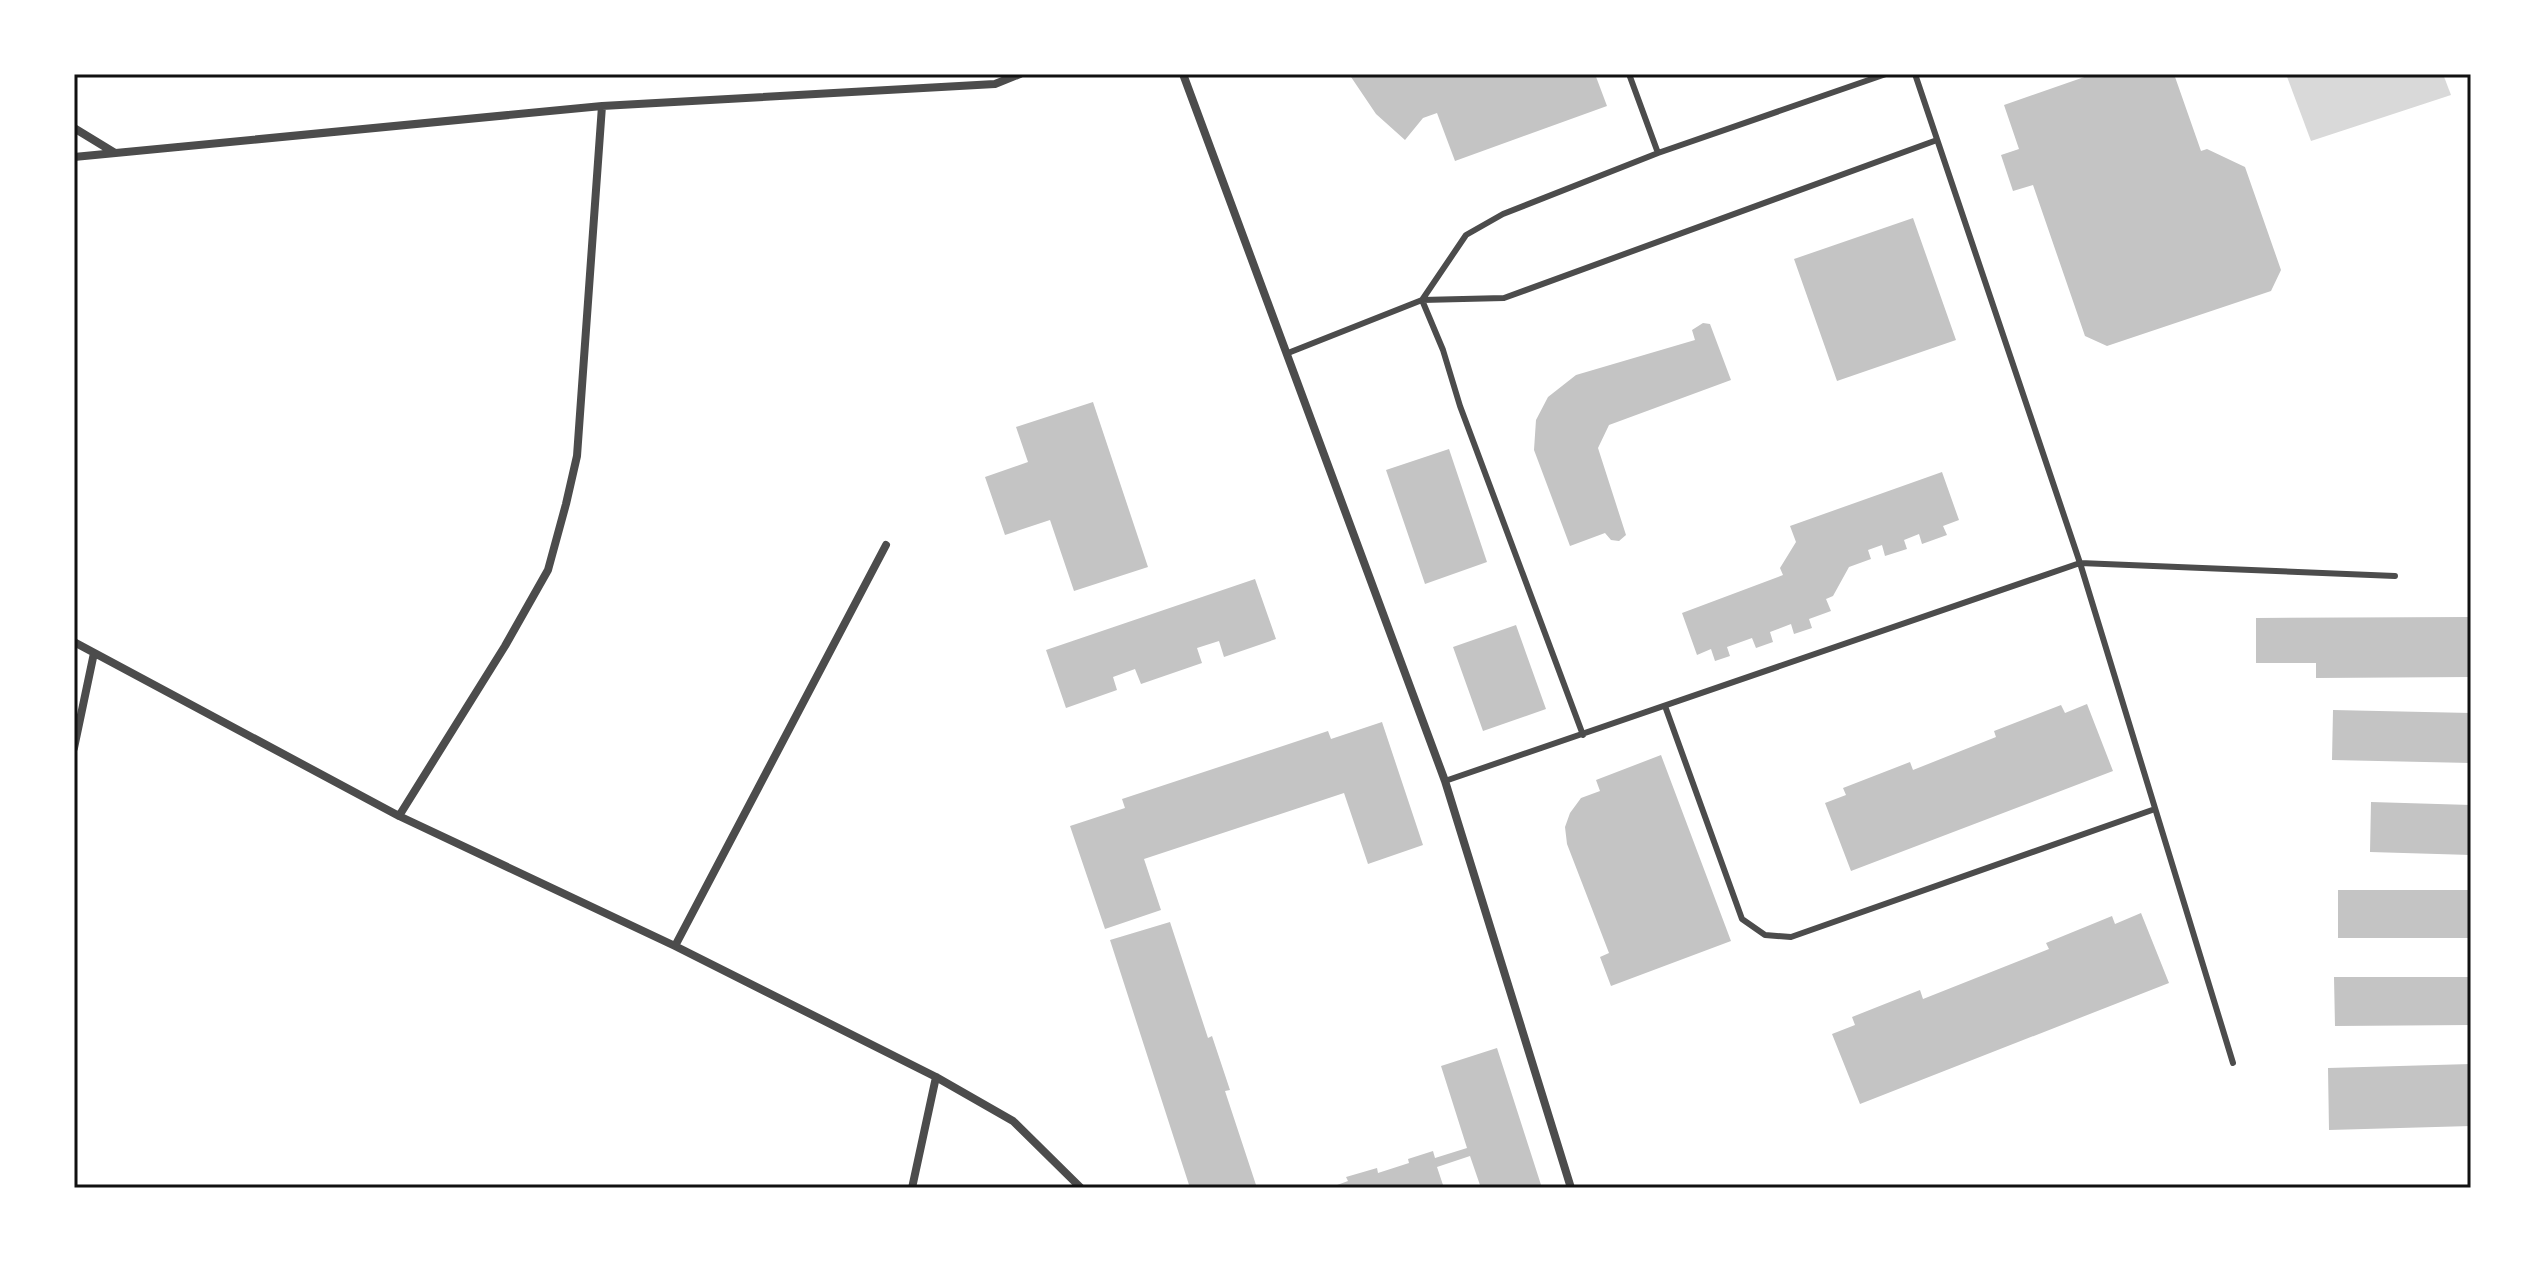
<svg xmlns="http://www.w3.org/2000/svg" width="2545" height="1262" viewBox="0 0 2545 1262" font-family="Merriweather,serif">
<rect width="100%" height="100%" fill="#fff"/>
<!-- water -->
<path fill="#d9d9d9" d="M2286,74h157l8,21 -140,46z"/>
<!-- building -->
<path fill="#c4c4c4" d="M1349,74h246l12,32 -152,55 -18,-48 -14,5 -18,22 -29,-26z
M2093,74h81l27,77 6,-2 38,18 36,103 -10,21 -164,55 -22,-10 -52,-151 -20,6 -12,-36 18,-6 -15,-44z
M1913,218l43,122 -119,41 -43,-122z
M1703,323l7,1 21,56 -122,45 -11,23 28,87 -7,6 -8,-1 -6,-7 -35,13 -36,-96 2,-30 12,-23 28,-22 119,-35 -3,-10z
M1093,402l55,165 -74,24 -24,-71 -45,15 -20,-58 43,-15 -12,-35z
M1449,449l38,113 -62,22 -39,-114z
M1942,472l17,48 -16,6 4,9 -25,9 -3,-10 -15,6 3,9 -22,7 -3,-11 -14,5 3,9 -22,8 -16,29 -7,3 5,12 -22,8 3,9 -18,6 -3,-10 -21,8 3,10 -17,6 -4,-10 -25,9 3,9 -15,5 -4,-12 -14,6 -15,-42 101,-38 -3,-7 16,-26 -6,-16z
M1255,579l21,60 -52,18 -5,-16 -22,7 5,15 -61,21 -6,-15 -22,8 4,13 -51,18 -20,-58z
M2471,617v60l-155,1v-15h-60v-45z
M1516,625l30,84 -63,22 -30,-84z
M2087,704l26,67 -262,100 -26,-68 21,-8 -3,-7 67,-26 3,8 83,-33 -2,-6 67,-26 4,8z
M2333,710l138,3v50l-139,-3z
M1382,722l41,123 -55,19 -24,-71 -200,66 17,51 -56,19 -35,-103 55,-18 -3,-9 206,-68 3,8z
M1661,755l70,186 -120,45 -11,-29 9,-4 -42,-109 -2,-17 5,-14 11,-15 19,-7 -4,-11z
M2371,802l100,3v50l-101,-3z
M2338,890h133v48h-133z
M2141,913l28,70 -309,121 -28,-70 23,-9 -3,-8 68,-27 3,9 126,-50 -3,-6 66,-27 3,8z
M1170,922l38,116 4,-2 18,54 -5,1 32,97h-67l-80,-248z
M2334,977h137v48l-136,1z
M1497,1048l45,140h-61l-11,-32 -33,11 7,21h-115l19,-7 -2,-4 31,-9 1,5 31,-10 -1,-4 25,-8 2,7 32,-10 -26,-82z
M2471,1064v62l-142,4 -1,-62z"/>
<g fill="none" stroke-linecap="round" stroke-linejoin="round">
<!-- service -->
<path stroke="#4c4c4c" stroke-width="6" d="M1629,74l29,79
M1915,74l165,489 153,500
M1288,353l134,-53 82,-2 433,-158
M1665,706l77,213 23,16 26,2 364,-128
M1583,735l-123,-329 -17,-56 -21,-50 44,-65 37,-21 155,-61 228,-79
M1445,781l635,-218 315,13"/>
<!-- minor -->
<path stroke="#4c4c4c" stroke-width="8" d="M1183,74l262,707 126,407
M74,128l41,25
M74,157l528,-51 393,-22 25,-10
M74,642l325,174 276,130 261,131 77,44 68,67
M74,748l20,-95
M399,816l106,-170 43,-76 18,-66 11,-48 25,-350
M675,946l211,-401
M912,1188l24,-111"/>
</g>
<!-- border -->
<rect width="2545" height="1262" fill="none" stroke="#ffffff" stroke-width="152"/>
<rect x="76" y="76" width="2393" height="1110" fill="none" stroke="#111" stroke-width="3"/>
</svg>
